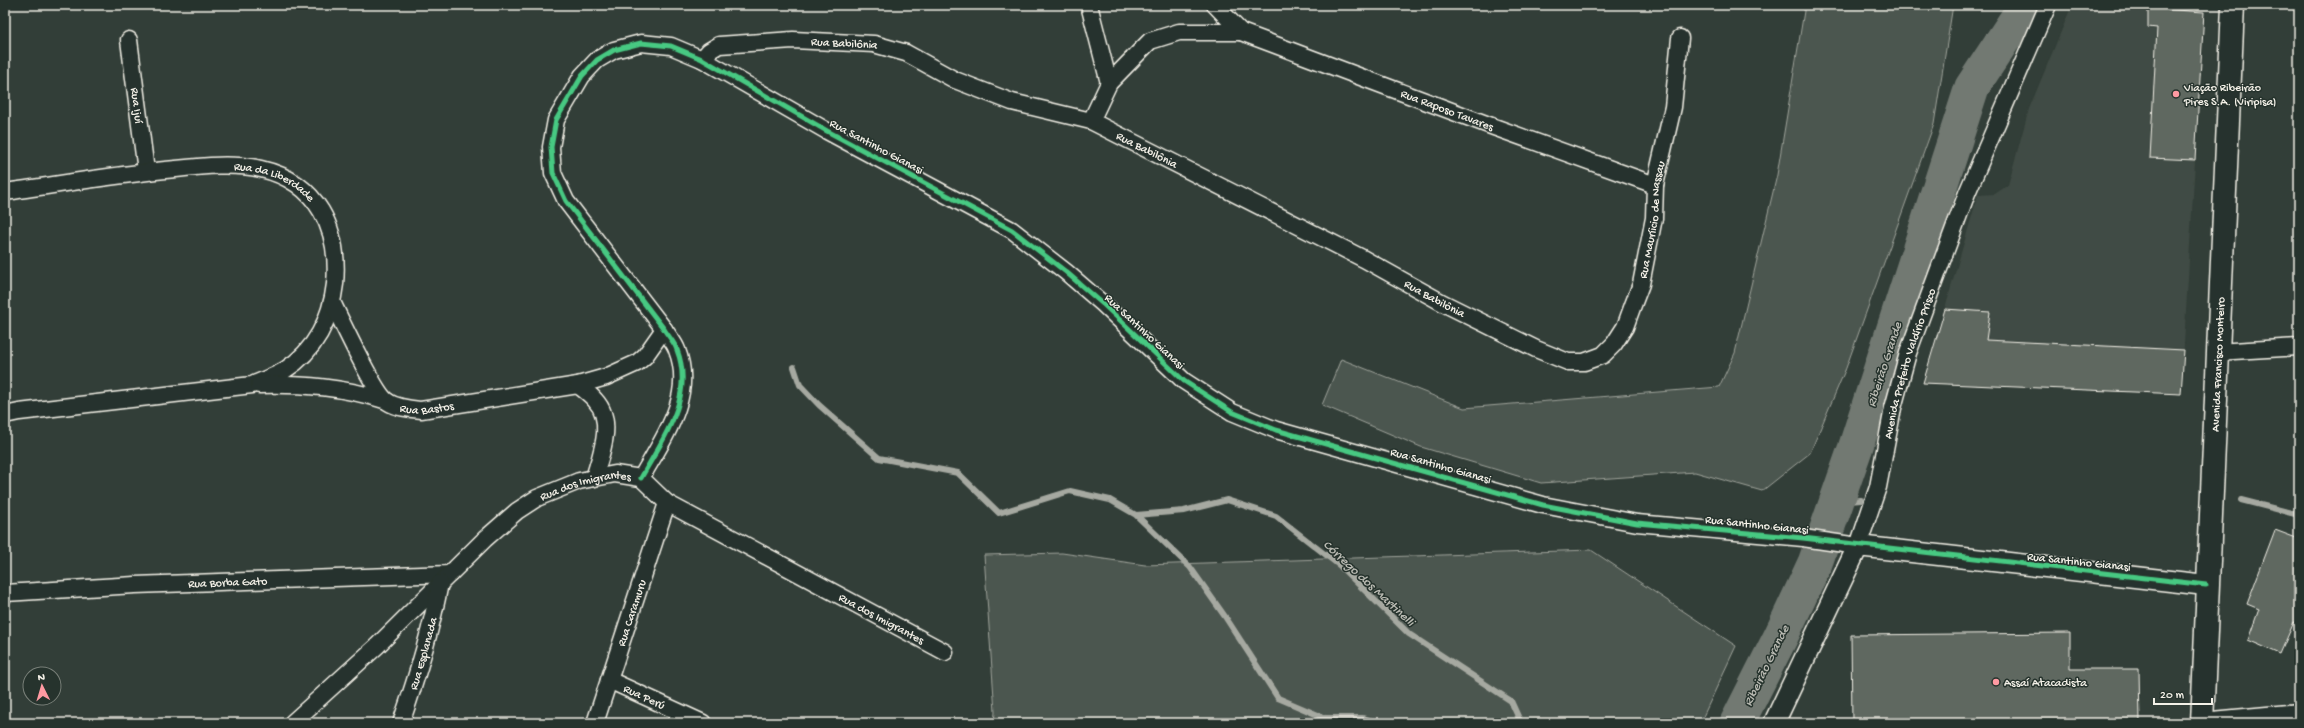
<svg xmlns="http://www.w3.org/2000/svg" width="2304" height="728" viewBox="0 0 2304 728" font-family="'Gochi Hand',sans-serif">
<rect width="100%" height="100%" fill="#323e38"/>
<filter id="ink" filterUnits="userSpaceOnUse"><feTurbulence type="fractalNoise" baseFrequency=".025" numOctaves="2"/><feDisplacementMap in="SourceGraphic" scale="8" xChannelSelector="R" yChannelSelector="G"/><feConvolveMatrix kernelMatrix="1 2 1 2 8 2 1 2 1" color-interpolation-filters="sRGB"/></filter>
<g filter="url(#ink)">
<!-- built -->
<path fill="#404b44" d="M2072,5h45l87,7 -23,382 -258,-11 55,-188 17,-1 13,-9 21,-76z"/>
<!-- green -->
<path fill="#4c564f" stroke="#a0a49c" d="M1805,5h148l-19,119 -88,244 -36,85 -48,38 -67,-19 -154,11 -120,-36 -99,-42 19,-46 123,49 255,-21 16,-34 42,-178z
M1591,550l145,96 -36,77h-706l1,-11 -11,-157 78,-2 83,12z"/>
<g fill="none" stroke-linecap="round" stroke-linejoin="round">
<!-- stream -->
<path stroke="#a6a9a1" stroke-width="6" d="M794,367l6,18 19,20 60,53 79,15 41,40 71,-22 40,9 26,15 48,-4 43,-11 49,16 64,50 69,68 102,67 10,22
M2241,500l58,15
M1836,502l25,-2
M1136,515l54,52 36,51 52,80 47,20h37l17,5"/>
<!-- river -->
<path stroke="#727972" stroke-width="35" d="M1737,723l44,-87 34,-73 40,-114 117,-362 54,-82"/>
</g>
<!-- building -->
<path fill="#5f6861" stroke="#f4f1e8" d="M2148,8l56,4 -9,148 -45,-2 7,-130 -9,-1z
M1945,309l45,3 -4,28 198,10 -3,44 -258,-11z
M2275,530l24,9v85l-5,-2 -14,32 -32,-14 11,-31 -12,-5z
M2070,633v36h69l1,54h-288l-1,-88z"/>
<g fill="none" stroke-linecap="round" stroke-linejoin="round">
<!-- minor casing -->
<g stroke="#f4f1e8" stroke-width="19">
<g id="minor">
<path d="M1089,5l20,78"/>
<path id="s1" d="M1215,5l26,27 253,95 161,58"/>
<path id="s2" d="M129,40l17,131"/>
<path id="s3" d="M702,59l7,-8 10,-6 74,-5 81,4 32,9 49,27 57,22 79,19 273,138 79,44 93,46 32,13h16l19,-7 11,-11 11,-17 8,-22 8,-21 13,-66 1,-33 18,-78 7,-69"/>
<path d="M1091,121l18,-38 41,-42 29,-9h62"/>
<path id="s4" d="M5,192c57,-8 114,-18 171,-23 28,-3 58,-6 85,0 57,13 79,61 74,115 -4,35 -20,67 -50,86 -10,6 -22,10 -33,15l-233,27 -14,3"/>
<path id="s5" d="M333,304c9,18 42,90 55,98 9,6 22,7 33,8l157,-25 28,-8 31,-14 8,-7 19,-27"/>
<path d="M2216,352l83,-5"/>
<path d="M259,385c45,-1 85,2 128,16"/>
<path d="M578,385c6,5 12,9 17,15 20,21 6,54 -1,78"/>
<path id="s6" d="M641,478c22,-39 54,-82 36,-128 -2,-7 -9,-14 -13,-21l-98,-128 -13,-28 -2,-26 5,-27 26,-44 15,-16 17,-10 27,-7 30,3 31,13 125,72 185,99 54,42 37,32 81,77 48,31 44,18 267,75 94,18 166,15 55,8 20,-59 15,-79 15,-55 59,-160 81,-188"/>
<path id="s7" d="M5,593l130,-8 315,-11"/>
<path id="s8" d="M609,680l94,43"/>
<path id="s9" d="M292,723l85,-77 108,-107 32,-28 20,-13 42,-17 36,-7 26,4 26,25 278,149"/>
<path id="s10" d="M401,723c16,-46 30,-92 39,-140"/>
<path id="s11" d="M595,723l72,-220"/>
</g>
</g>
<!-- tertiary casing -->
<g stroke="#f4f1e8" stroke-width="23">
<path id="tertiary" d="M1774,723l84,-177 348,39
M2202,723l97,-9"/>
</g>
<!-- secondary casing -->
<g stroke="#f4f1e8" stroke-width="25">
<g id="secondary">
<path id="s12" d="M2202,723l31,-718"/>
</g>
</g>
<!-- minor -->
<use href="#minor" stroke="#26332d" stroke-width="16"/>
<!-- tertiary -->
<use href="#tertiary" stroke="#26332d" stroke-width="20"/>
<!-- secondary -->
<use href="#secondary" stroke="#26332d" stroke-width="22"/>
<!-- cycleway casing -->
<g stroke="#26332d" stroke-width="8">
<path id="cycleway" d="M641,478c22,-39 54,-82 36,-128 -2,-7 -9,-14 -13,-21l-98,-128 -13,-28 -2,-26 5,-27 26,-44 15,-16 17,-10 27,-7 30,3 31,13 125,72 185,99 54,42 37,32 81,77 48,31 44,18 267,75 94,18 166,15 403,47"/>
</g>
<!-- cycleway -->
<use href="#cycleway" stroke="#46c982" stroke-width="5"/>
</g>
</g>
<!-- markers -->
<g fill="#ff9aa2" stroke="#26332d" stroke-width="1.5">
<circle cx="2176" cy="94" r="4"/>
<circle cx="1996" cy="682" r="4"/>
</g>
<g text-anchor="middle" stroke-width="3" stroke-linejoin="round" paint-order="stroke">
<!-- street labels -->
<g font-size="12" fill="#f4f1e8" stroke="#26332d">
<text dy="4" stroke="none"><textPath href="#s3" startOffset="148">Rua Babilônia</textPath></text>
<text dy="4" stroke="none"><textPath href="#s2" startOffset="66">Rua Ijuí</textPath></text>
<text dy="4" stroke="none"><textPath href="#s1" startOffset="258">Rua Raposo Tavares</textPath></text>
<text transform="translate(877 146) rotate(28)" y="4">Rua Santinho Gianasi</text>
<text dy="4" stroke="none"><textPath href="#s3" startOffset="472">Rua Babilônia</textPath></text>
<text dy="4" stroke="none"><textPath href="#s4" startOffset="275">Rua da Liberdade</textPath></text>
<text dy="4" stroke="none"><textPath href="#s3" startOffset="1127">Rua Mauríicio de Nassau</textPath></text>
<text dy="4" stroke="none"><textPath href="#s3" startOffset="796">Rua Babilônia</textPath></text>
<text transform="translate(1145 331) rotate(43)" y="4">Rua Santinho Gianasi</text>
<text dy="4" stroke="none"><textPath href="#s6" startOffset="2066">Avenida Prefeito Valdírio Prisco</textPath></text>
<text dy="4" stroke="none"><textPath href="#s12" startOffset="359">Avenida Francisco Monteiro</textPath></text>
<text dy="4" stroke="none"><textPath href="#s5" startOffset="153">Rua Bastos</textPath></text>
<text transform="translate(1441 465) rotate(16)" y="4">Rua Santinho Gianasi</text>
<text dy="4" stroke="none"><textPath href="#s9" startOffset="384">Rua dos Imigrantes</textPath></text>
<text transform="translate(1757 524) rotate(6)" y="4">Rua Santinho Gianasi</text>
<text transform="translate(2079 561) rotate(6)" y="4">Rua Santinho Gianasi</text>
<text dy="4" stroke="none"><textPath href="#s7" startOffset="223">Rua Borba Gato</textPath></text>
<text dy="4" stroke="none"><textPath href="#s11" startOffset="116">Rua Caramuru</textPath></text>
<text dy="4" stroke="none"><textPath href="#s9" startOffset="721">Rua dos Imigrantes</textPath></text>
<text dy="4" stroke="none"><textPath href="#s10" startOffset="73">Rua Esplanada</textPath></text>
<text dy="4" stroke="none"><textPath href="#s8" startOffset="39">Rua Perú</textPath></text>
</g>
<!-- poi labels -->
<g font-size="12" fill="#f4f1e8" stroke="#26332d" text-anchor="start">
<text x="2184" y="91">Viação Ribeirão<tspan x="2184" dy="14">Pires S.A. (Viripisa)</tspan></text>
<text x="2004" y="686">Assaí Atacadista</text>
</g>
<!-- water labels -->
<g font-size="13" font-style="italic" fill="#babbb3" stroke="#26332d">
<text transform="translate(1883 364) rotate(-72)" y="5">Ribeirão Grande</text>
<text transform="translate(1370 582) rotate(43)" y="5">Córrego dos Martinelli</text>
<text transform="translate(1765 665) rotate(-64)" y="5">Ribeirão Grande</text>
</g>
</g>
<!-- margin -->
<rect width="2304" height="728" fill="none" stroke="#26332d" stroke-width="20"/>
<rect x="10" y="10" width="2284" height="708" fill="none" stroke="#f4f1e8" stroke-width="1.5" filter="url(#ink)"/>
<!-- north arrow -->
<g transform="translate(42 686) rotate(355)"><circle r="19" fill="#26332d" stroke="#787f78"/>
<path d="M0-3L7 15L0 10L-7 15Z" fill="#ff9aa2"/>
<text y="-6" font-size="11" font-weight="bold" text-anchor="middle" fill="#f4f1e8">N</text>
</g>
<!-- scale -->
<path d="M2154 698v6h58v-6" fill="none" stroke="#f4f1e8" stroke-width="2"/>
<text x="2160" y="698" font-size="12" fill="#f4f1e8" stroke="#26332d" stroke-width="3" paint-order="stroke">20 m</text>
</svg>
